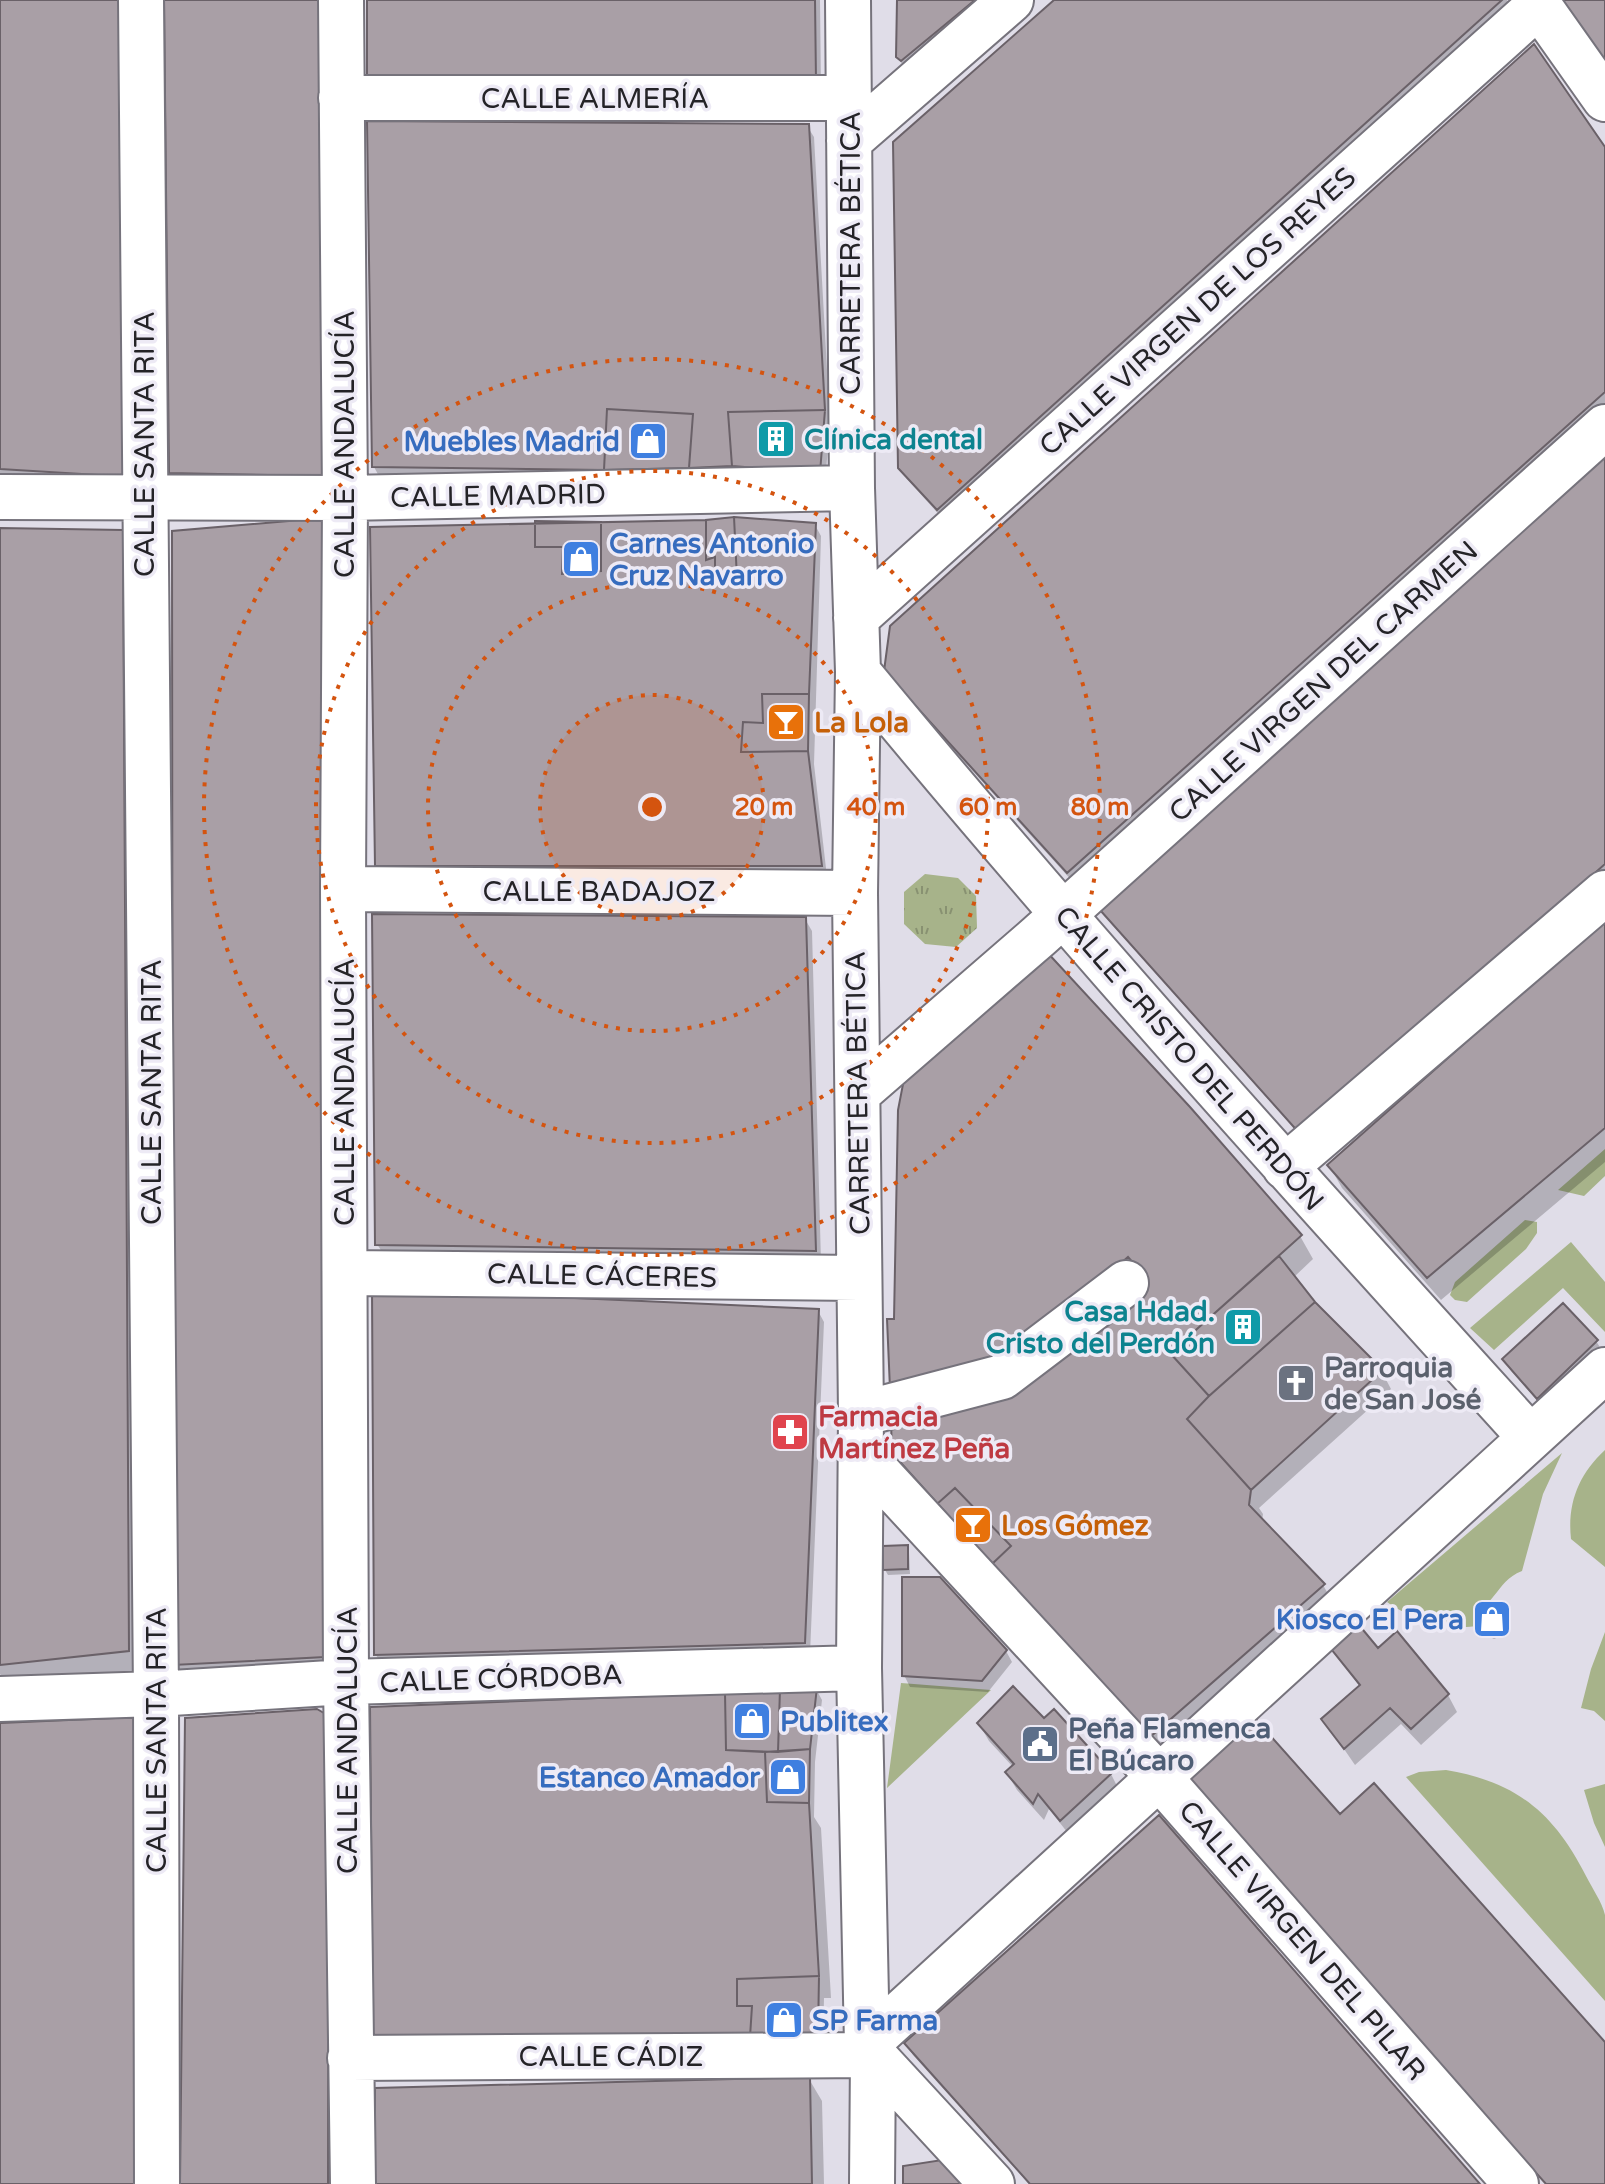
<svg xmlns="http://www.w3.org/2000/svg" width="1605" height="2184" viewBox="0 0 1605 2184" font-family="'Varela Round',sans-serif">
<defs>
<pattern id="grass-tufts" width="24" height="20" patternUnits="userSpaceOnUse" patternTransform="scale(2)"><rect width="24" height="20" fill="#a7b38a"/><path d="M3 7l-1-3M5 7V3M7 7l1-3M15 17l-1-3M17 17v-4M19 17l1-3" fill="none" stroke="#889171"/></pattern>
</defs>
<rect width="100%" height="100%" fill="#e0dde8"/>
<!-- grass -->
<path fill="url(#grass-tufts)" d="M925,874l33,4 18,18 1,32 -21,19 -31,-3 -21,-20v-32z"/>
<!-- garden -->
<path fill="#a7b38a" d="M1605,1149v27l-21,20 -26,-6z
M1525,1220l12,2v11l-11,16 -59,53 -12,-2 -5,-5 5,-13z
M1571,1242l34,40v50l-42,-44 -69,62 -24,-22z
M1605,1450v117l-34,-28c-4,-36 8,-65 34,-89z
M1562,1453l-19,41 -21,77c-15,6 -19,14 -29,26 -6,8 -13,8 -18,18l2,11c-29,5 -66,-7 -90,-24z
M1605,1632v89l-11,-10 -13,-3 10,-39z
M901,1683l90,7 -104,98z
M1446,1770c71,12 108,43 140,106 6,12 16,26 19,39 0,18 0,64 0,86l-199,-224 13,-5z
M1605,1784v63l-11,-24 -10,-33z"/>
<!-- shadow -->
<path fill="#0003" d="M0,0l143,499 -143,-9z
M166,0l171,498 -153,-3 -13,-23z
M369,0h451l1,91z
M899,0h96l-90,69 -7,-12z
M1057,0h450l5,8 -568,512 -37,-41 -7,-12z
M807,126l7,11 16,286 -5,60 -445,-5 -6,-11z
M1605,150v259l-531,474 -181,-200z
M1605,460v420l-296,265 -200,-224 -6,-11z
M815,525l6,11 -7,228 13,113h-444l-6,-12z
M0,530l122,2 13,23 6,1118 -133,14 -8,-13z
M174,533l163,1146 -149,8 -13,-23z
M805,919l7,12 9,331 -437,-7 -7,-11z
M1605,922v240l-164,138 -99,-112 -13,-23z
M900,1110l400,126 13,23 -20,19 20,25 69,69 9,17 -132,119 4,6 -1,8 61,63 13,23 -173,151 -256,-283 -13,-24z
M818,1311l6,11 -14,332 -428,12 -6,-11z
M1596,1341l7,11 -58,57 -34,-38 -6,-12z
M907,1547l2,5 1,22 -22,1 -3,-5z
M1496,1604l7,5 7,15 -2,9 -14,6 -8,-4 -9,-20 5,-8z
M1334,1650h43l71,45 9,17 -36,33 -20,-21 -46,41 -31,-45 36,-33z
M1006,1651l6,11 -24,30 -78,-5 -6,-12z
M816,1689l6,11 -7,62 -1,55 7,11 10,170h-7l-1,48 -451,-337z
M317,1711l23,473h-158z
M1054,1712l57,62 9,18 -49,45 -22,-28 -5,11 -27,-30 -10,-17 6,-6 -24,-26 -10,-17 65,-3z
M906,2044l572,140h-449l-116,-129z
M809,2079l13,22 2,83h-447z"/>
<!-- building -->
<path fill="#a99fa6" stroke="#6a6168" stroke-width="2" d="M0,0h130l1,477 -131,-8z
M164,0h161v476l-156,-3z
M367,0h448l1,81 -449,-1z
M897,0h78l-74,61 -5,-4z
M1054,0h448l-565,510 -39,-42 -5,-326z
M1559,0h46v68z
M1534,44l71,103v245l-538,481 -183,-202 6,-45z
M367,121l442,3 16,286 -97,2 4,54 -43,2 4,-54 -86,-5 -3,61 -232,-3z
M607,409l86,5 -4,54 -85,2z
M825,410l-5,63 -88,-7 -4,-54z
M1605,457v407l-304,271 -201,-225z
M734,517l3,62 -22,-1v-21l-9,3v-40z
M734,517l82,6 -7,171h-47l1,29 -20,-1 -2,30 67,-1 14,115h-447l-5,-339 336,-7v40l9,-3v21l22,1z
M324,518l1,1139 -152,8 -1,-1134z
M535,521l66,1v49l-39,3 1,-27h-28z
M0,528l123,2 6,1121 -129,14z
M762,694h47l-1,57 -67,1 2,-30 20,1z
M372,914l434,3 10,334 -441,-6z
M1605,919v209l-178,150 -100,-113z
M1045,950l145,157 112,128 -132,118 39,43 -22,23 64,71 -2,15 76,79 -176,154 -257,-285 -1,-31 112,-30 144,-113 -19,-22 -117,103 -121,29 -3,-70h7l4,-209 6,-31z
M1279,1256l36,46 -106,94 -39,-43z
M372,1289l447,20 -14,334 -431,12z
M1315,1302l68,68 -132,120 -64,-71 22,-23z
M1563,1303l35,37 -61,59 -35,-40z
M955,1488l56,58 -19,18 -55,-60z
M908,1545v24l-25,1v-24z
M902,1577h38l67,73 -25,31 -80,-5z
M1475 1618a17 17 0 1 1 34 0a17 17 0 1 1-34 0Z
M1359,1625l19,23 19,-17 52,63 -38,35 -21,-21 -46,41 -23,-30 39,-34 -29,-36z
M1013,1686l31,32 10,-9 58,64 -52,48 -22,-27 -5,10 -28,-32 9,-8 -37,-41z
M817,1687l-7,62 -32,3 2,-63z
M780,1689l-2,63 -52,-2 -1,-57z
M725,1693l1,57 39,2 2,50 42,1 10,173 -82,3v27h15l-2,31 -377,5 -3,-335z
M317,1709l12,7 -1,468h-148l5,-466z
M1253,1716l87,98 34,-31 231,259v142h-59l-363,-405z
M138,1717l-2,467h-136v-461z
M810,1749l-1,54 -42,-1 -2,-50z
M1159,1815l321,369h-450l-126,-141z
M819,1976l-1,59 -68,2 2,-31h-15v-27z
M810,2077l2,107h-437v-96z
M955,2158l23,26h-75v-18z"/>
<g fill="none" stroke-linecap="round" stroke-linejoin="round">
<!-- minor casing -->
<g stroke="#76737c" stroke-width="48">
<path id="minor" d="M141,0l15,1694 1,490
M341,0l4,498 -2,391 3,793 7,502
M848,0l4,488 6,184 -3,221 6,521 -2,254 8,376 6,11 -1,129
M1535,0l70,99
M341,98h508
M849,141l162,-141
M0,497l345,1 507,-10
M856,618l683,-613
M858,672c216,262 444,514 672,765
M343,889l512,4
M859,1092l180,-156 566,-509
M1285,1167l320,-274
M345,1273l514,5
M861,1414l141,-37 124,-94
M859,1452l300,325 357,407
M0,1699l156,-5 190,-12 513,-14
M867,2044l738,-674
M350,2058l523,-3 119,129"/>
</g>
<!-- minor -->
<use href="#minor" stroke="#fff" stroke-width="44"/>
</g>
<!-- distance rings -->
<circle cx="652" cy="807" r="112" fill="#d4540f" fill-opacity=".12"/>
<g fill="none" stroke="#d4540f" stroke-width="4" stroke-dasharray="4 8">
<circle cx="652" cy="807" r="112"/>
<circle cx="652" cy="807" r="224"/>
<circle cx="652" cy="807" r="336"/>
<circle cx="652" cy="807" r="448"/>
</g>
<!-- icons -->
<defs>
<g id="building-square" transform="scale(2)"><rect x="-9" y="-9" width="18" height="18" rx="4" fill="#0f9aa8" stroke="#edeaf5"/><path d="M-4-6H4V6H1V3H-1V6H-4ZM-2.5-4.3h1.7v1.8h-1.7ZM.8-4.3h1.7v1.8H.8ZM-2.5-1h1.7V.8h-1.7ZM.8-1h1.7V.8H.8Z" fill="#fff"/></g>
<g id="shop-square" transform="scale(2)"><rect x="-9" y="-9" width="18" height="18" rx="4" fill="#3f7fe0" stroke="#edeaf5"/><path d="M-5-2.5h2.3a2.7 3.5 0 0 1 5.4 0H5L5.5 6h-11ZM-1.5-2.5h3a1.5 2.3 0 0 0-3 0Z" fill="#fff"/></g>
<g id="bar-square" transform="scale(2)"><rect x="-9" y="-9" width="18" height="18" rx="4" fill="#e8710a" stroke="#edeaf5"/><path d="M-6-5H6L.8 .8V4.5H3.5V6h-7V4.5H-.8V.8Z" fill="#fff"/></g>
<g id="church-square" transform="scale(2)"><rect x="-9" y="-9" width="18" height="18" rx="4" fill="#6b7280" stroke="#edeaf5"/><path d="M-1.2-6h2.4v3.5h3.3v2.4h-3.3V6h-2.4V-.1h-3.3v-2.4h3.3Z" fill="#fff"/></g>
<g id="pharmacy-square" transform="scale(2)"><rect x="-9" y="-9" width="18" height="18" rx="4" fill="#e0444e" stroke="#edeaf5"/><path d="M-2-6h4v4h4v4h-4v4h-4v-4h-4v-4h4Z" fill="#fff"/></g>
<g id="civic-square" transform="scale(2)"><rect x="-9" y="-9" width="18" height="18" rx="4" fill="#5c6f8a" stroke="#edeaf5"/><path d="M-.6-6.5H3V-4.5H.6V-3L4-1V1h2V6H-6V1h2V-1L-.6-3ZM-1.2 2.5V6h2.4V2.5Z" fill="#fff"/></g>
</defs>
<g fill-rule="evenodd">
<use href="#building-square" x="776" y="439"/>
<use href="#shop-square" x="648" y="441"/>
<use href="#shop-square" x="581" y="559"/>
<use href="#bar-square" x="786" y="722"/>
<use href="#building-square" x="1243" y="1327"/>
<use href="#church-square" x="1296" y="1383"/>
<use href="#pharmacy-square" x="790" y="1432"/>
<use href="#bar-square" x="973" y="1525"/>
<use href="#shop-square" x="1492" y="1619"/>
<use href="#shop-square" x="752" y="1721"/>
<use href="#civic-square" x="1040" y="1744"/>
<use href="#shop-square" x="788" y="1777"/>
<use href="#shop-square" x="784" y="2020"/>
</g>
<g text-anchor="middle" stroke-width="7" stroke-linejoin="round" paint-order="stroke">
<!-- street labels -->
<g font-size="28" fill="#242327" stroke="#edeaf5">
<text x="595" y="108">CALLE ALMERÍA</text>
<text transform="translate(850 253) rotate(-90)" y="10">CARRETERA BÉTICA</text>
<text transform="translate(1197 311) rotate(-42)" y="10">CALLE VIRGEN DE LOS REYES</text>
<text transform="translate(144 444) rotate(-90)" y="10">CALLE SANTA RITA</text>
<text transform="translate(344 444) rotate(-90)" y="10">CALLE ANDALUCÍA</text>
<text transform="translate(498 495) rotate(-1)" y="10">CALLE MADRID</text>
<text transform="translate(1323 681) rotate(-42)" y="10">CALLE VIRGEN DEL CARMEN</text>
<text x="599" y="901">CALLE BADAJOZ</text>
<text transform="translate(1190 1058) rotate(49)" y="10">CALLE CRISTO DEL PERDÓN</text>
<text transform="translate(151 1092) rotate(-90)" y="10">CALLE SANTA RITA</text>
<text transform="translate(344 1092) rotate(-90)" y="10">CALLE ANDALUCÍA</text>
<text transform="translate(857 1093) rotate(-91)" y="10">CARRETERA BÉTICA</text>
<text transform="translate(602 1275) rotate(1)" y="10">CALLE CÁCERES</text>
<text transform="translate(501 1678) rotate(-2)" y="10">CALLE CÓRDOBA</text>
<text transform="translate(156 1740) rotate(-90)" y="10">CALLE SANTA RITA</text>
<text transform="translate(347 1740) rotate(-90)" y="10">CALLE ANDALUCÍA</text>
<text transform="translate(1303 1940) rotate(49)" y="10">CALLE VIRGEN DEL PILAR</text>
<text x="611" y="2066">CALLE CÁDIZ</text>
</g>
<!-- culture labels -->
<g font-size="28" font-weight="bold" fill="#0d838f" stroke="#edeaf5" text-anchor="start">
<text x="804" y="449">Clínica dental</text>
<text x="1215" y="1321" text-anchor="end">Casa Hdad.<tspan x="1215" dy="32">Cristo del Perdón</tspan></text>
</g>
<!-- shop labels -->
<g font-size="28" font-weight="bold" fill="#366cbe" stroke="#edeaf5" text-anchor="end">
<text x="620" y="451">Muebles Madrid</text>
<text x="609" y="553" text-anchor="start">Carnes Antonio<tspan x="609" dy="32">Cruz Navarro</tspan></text>
<text x="1464" y="1629">Kiosco El Pera</text>
<text x="780" y="1731" text-anchor="start">Publitex</text>
<text x="760" y="1787">Estanco Amador</text>
<text x="812" y="2030" text-anchor="start">SP Farma</text>
</g>
<!-- food labels -->
<g font-size="28" font-weight="bold" fill="#c56008" stroke="#edeaf5" text-anchor="start">
<text x="814" y="732">La Lola</text>
<text x="1001" y="1535">Los Gómez</text>
</g>
<!-- worship labels -->
<g font-size="28" font-weight="bold" fill="#5b616d" stroke="#edeaf5" text-anchor="start">
<text x="1324" y="1377">Parroquia<tspan x="1324" dy="32">de San José</tspan></text>
</g>
<!-- health labels -->
<g font-size="28" font-weight="bold" fill="#be3a42" stroke="#edeaf5" text-anchor="start">
<text x="818" y="1426">Farmacia<tspan x="818" dy="32">Martínez Peña</tspan></text>
</g>
<!-- service labels -->
<g font-size="28" font-weight="bold" fill="#4e5e75" stroke="#edeaf5" text-anchor="start">
<text x="1068" y="1738">Peña Flamenca<tspan x="1068" dy="32">El Búcaro</tspan></text>
</g>
</g>
<circle cx="652" cy="807" r="12" fill="#d4540f" stroke="#edeaf5" stroke-width="4"/>
<g font-size="24" text-anchor="middle" font-weight="bold" fill="#d4540f" stroke="#edeaf5" stroke-width="7" stroke-linejoin="round" paint-order="stroke">
<text x="764" y="815">20 m</text>
<text x="876" y="815">40 m</text>
<text x="988" y="815">60 m</text>
<text x="1100" y="815">80 m</text>
</g>
</svg>
